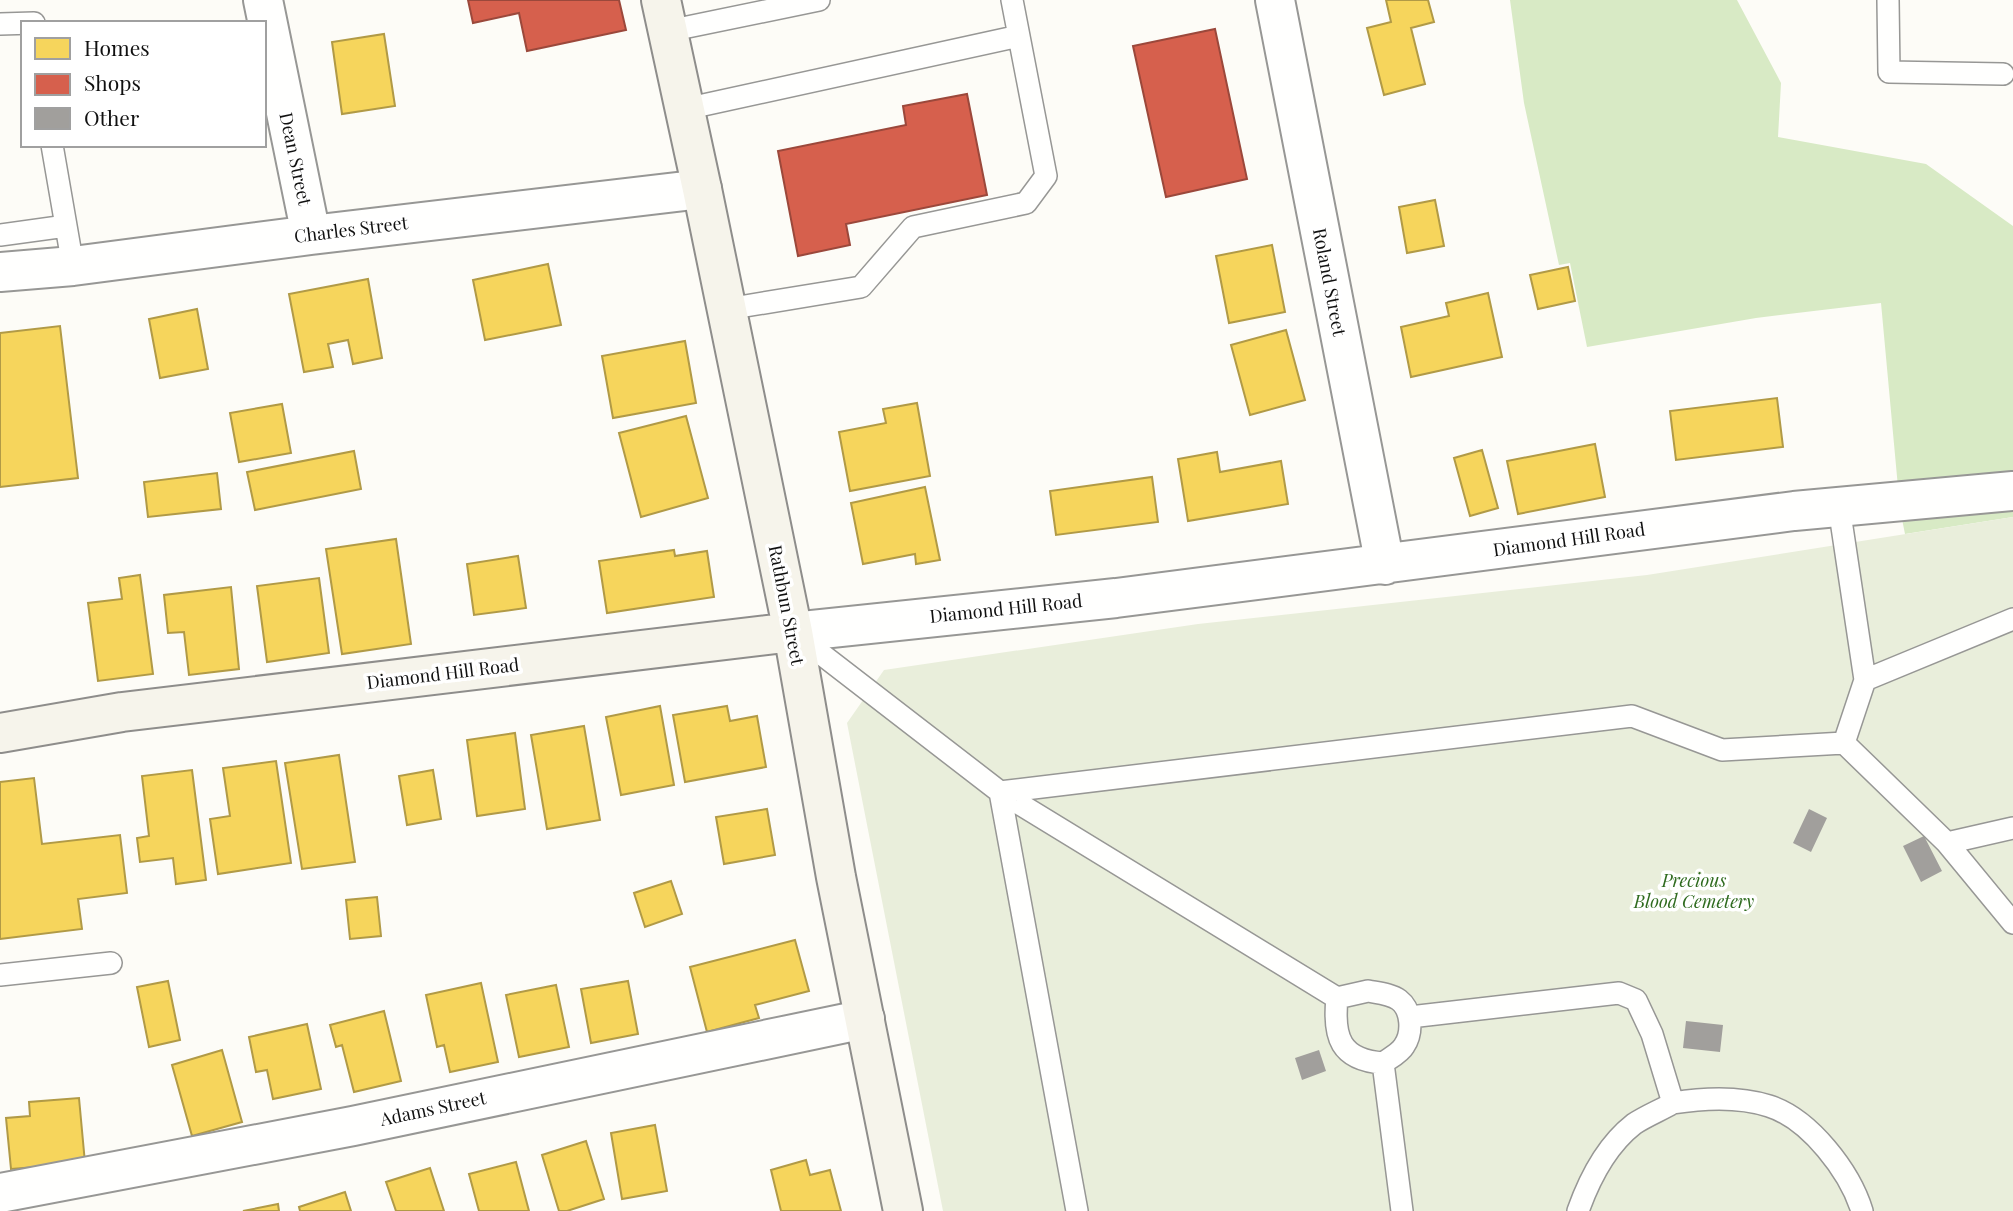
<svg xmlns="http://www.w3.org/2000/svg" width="2013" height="1211" viewBox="0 0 2013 1211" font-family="'Playfair Display',serif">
<rect width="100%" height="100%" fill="#fdfcf7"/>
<!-- forest -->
<path fill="#d8eac5" d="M1510,0h227l44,83 -3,54 148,27 87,62v291l-108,17 -5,-25 -19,-206 -125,15 -169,29 -17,-84 -11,2 -35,-162z"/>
<!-- cemetery -->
<path fill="#e9eedb" d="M2013,517v694h-1070l-96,-488 37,-53 314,-46 449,-49z"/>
<!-- homes -->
<path fill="#f6d55c" stroke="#b19a46" stroke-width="2" d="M1386,0h42l6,22 -23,6 14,56 -41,11 -17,-67 24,-6z
M384,34l11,72 -53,8 -10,-72z
M1435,200l9,46 -37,7 -8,-46z
M1272,245l13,67 -56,11 -13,-67z
M548,264l13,61 -76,15 -12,-60z
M1568,267l7,34 -37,8 -8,-34z
M368,279l14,79 -29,6 -5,-24 -20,4 5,23 -29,5 -15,-78z
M1488,293l14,64 -91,20 -10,-50 48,-11 -3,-13z
M197,309l11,60 -48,9 -11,-59z
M60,326l18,152 -78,9v-154z
M1286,330l19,70 -55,15 -19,-70z
M685,341l11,62 -83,15 -11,-62z
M1777,398l6,49 -107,13 -6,-49z
M917,403l13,73 -80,15 -11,-59 47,-9 -3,-14z
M282,404l9,49 -52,9 -9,-49z
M686,416l22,82 -67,19 -22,-84z
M1595,444l10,53 -87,17 -11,-53z
M1482,450l16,58 -28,8 -16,-58z
M354,451l7,38 -106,21 -8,-38z
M1217,452l3,20 61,-11 7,43 -100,17 -10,-62z
M217,473l4,36 -73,8 -4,-35z
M1152,477l6,45 -102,13 -6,-44z
M925,487l15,73 -24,4 -1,-10 -52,10 -12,-61z
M396,539l15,105 -69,10 -16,-105z
M674,550l1,6 32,-5 7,46 -107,16 -8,-52z
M518,556l8,52 -52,7 -7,-51z
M140,575l13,99 -55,7 -10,-78 34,-4 -3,-21z
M319,578l10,75 -62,9 -10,-76z
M231,587l8,82 -50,6 -5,-43 -16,1 -4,-38z
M660,706l14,79 -53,10 -15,-78z
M727,706l3,15 27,-5 9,51 -81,15 -12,-67z
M584,726l16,94 -53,9 -16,-94z
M515,733l10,76 -48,7 -10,-76z
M339,755l16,107 -53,7 -17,-106z
M276,761l15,102 -73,11 -8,-55 20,-3 -7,-48z
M192,770l14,110 -30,4 -3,-26 -33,4 -3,-24 12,-2 -7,-60z
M433,770l8,49 -34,6 -8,-49z
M34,778l8,66 78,-9 7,58 -49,6 4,30 -82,10v-157z
M767,809l8,46 -51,9 -8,-47z
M671,881l11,33 -37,13 -11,-34z
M377,897l4,39 -31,3 -4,-39z
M795,940l14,51 -54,14 4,13 -52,14 -17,-65z
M168,981l12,59 -31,7 -12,-60z
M628,981l10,53 -47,9 -10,-54z
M481,983l17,79 -48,10 -6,-27 -7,2 -11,-52z
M556,985l13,62 -50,10 -13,-62z
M384,1011l17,70 -47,11 -12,-47 -6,2 -6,-22z
M307,1024l14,65 -48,10 -6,-29 -11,2 -7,-35z
M222,1050l20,72 -50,14 -20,-71z
M79,1098l6,65 -74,6 -5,-51 24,-2 -1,-14z
M655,1125l12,66 -45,8 -11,-66z
M586,1141l18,58 -37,12h-8l-17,-56z
M806,1160l4,15 20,-5 11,41h-60l-10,-41z
M516,1162l13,49h-50l-10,-37z
M430,1168l14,43h-48l-10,-29z
M345,1192l6,19h-51l-1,-4z
M278,1204l1,7h-36z"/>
<!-- shops -->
<path fill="#d6604d" stroke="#9b483b" stroke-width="2" d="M468,0h151l7,30 -99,21 -8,-38 -46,10z
M1215,29l32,150 -81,18 -33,-151z
M967,94l20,101 -141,29 4,21 -52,11 -20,-105 128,-26 -3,-19z"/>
<!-- building -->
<path fill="#a19f9c" d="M1809,809l18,9 -16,34 -18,-9z
M1924,836l18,35 -21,11 -18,-36z
M1686,1021l37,4 -3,27 -37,-4z
M1319,1050l7,21 -24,9 -7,-22z"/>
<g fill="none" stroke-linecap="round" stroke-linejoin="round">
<!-- lane casing -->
<g stroke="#979795" stroke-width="24">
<path id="lane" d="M1888,0l1,72 114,2
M0,24l34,-1
M668,31l151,-31
M685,109l334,-73
M52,145l21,121
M0,235l66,-9
M727,309l134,-22 52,-60 113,-24 20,-27 -34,-176
M1839,507l26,173 -21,63 103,100
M794,633l206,159 337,206
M1865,680l148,-61
M2013,828l-66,15 66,80
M0,975l111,-12
M1368,991c10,2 23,3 31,9 13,10 14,33 5,46 -4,7 -14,12 -21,17 -43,-3 -50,-26 -46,-65z
M1410,1017l209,-24 17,7 16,34 21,69c31,-5 65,-7 96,3 41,13 81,66 93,105
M1383,1063l19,148
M1077,1211l-77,-419 632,-76 90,34 122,-7
M1578,1211c11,-31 29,-66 56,-87 12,-8 27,-14 39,-21"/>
</g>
<!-- street casing -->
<g stroke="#979795" stroke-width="42">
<path id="street" d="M263,0l48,235
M1275,0l110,565
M0,272l73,-6 238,-31 391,-46
M793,632l323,-34 678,-87 219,-20
M0,1193l353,-67 512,-107"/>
</g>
<!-- secondary casing -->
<g stroke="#8e8d8b" stroke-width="42">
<path id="secondary" d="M661,0l41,189 91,443 43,245 67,334
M0,733l122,-21 671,-80"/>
</g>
<!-- lane -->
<use href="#lane" stroke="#fffffe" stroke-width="21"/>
<!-- street -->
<use href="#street" stroke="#fffffe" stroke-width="38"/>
<!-- secondary -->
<use href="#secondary" stroke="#f6f4eb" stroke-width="38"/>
</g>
<g text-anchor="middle" stroke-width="7" stroke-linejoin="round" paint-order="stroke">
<!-- street labels -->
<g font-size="18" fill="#111" stroke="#fff">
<text transform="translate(295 159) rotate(78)" y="6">Dean Street</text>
<text transform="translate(351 230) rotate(-7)" y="6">Charles Street</text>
<text transform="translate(1329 282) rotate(79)" y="6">Roland Street</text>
<text transform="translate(1569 540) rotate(-8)" y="6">Diamond Hill Road</text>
<text transform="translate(786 605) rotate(79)" y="6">Rathbun Street</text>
<text transform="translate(1006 609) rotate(-6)" y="6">Diamond Hill Road</text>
<text transform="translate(443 674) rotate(-7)" y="6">Diamond Hill Road</text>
<text transform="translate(433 1109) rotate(-12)" y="6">Adams Street</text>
</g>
<!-- park labels -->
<g font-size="18" font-style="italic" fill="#2f6b1f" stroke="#fff">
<text x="1694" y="887">Precious<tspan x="1694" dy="21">Blood Cemetery</tspan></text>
</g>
</g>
<!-- legend -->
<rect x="21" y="21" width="245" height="126" fill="#ffffff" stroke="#a0a0a0" stroke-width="2"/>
<rect x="35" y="38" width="35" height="21" fill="#f6d55c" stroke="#a0a0a0" stroke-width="2"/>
<text x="84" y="56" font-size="21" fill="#111111">Homes</text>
<rect x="35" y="74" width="35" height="21" fill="#d6604d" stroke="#a0a0a0" stroke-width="2"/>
<text x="84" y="91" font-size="21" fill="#111111">Shops</text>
<rect x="35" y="108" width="35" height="21" fill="#a19f9c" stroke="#a0a0a0" stroke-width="2"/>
<text x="84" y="126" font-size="21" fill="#111111">Other</text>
</svg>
